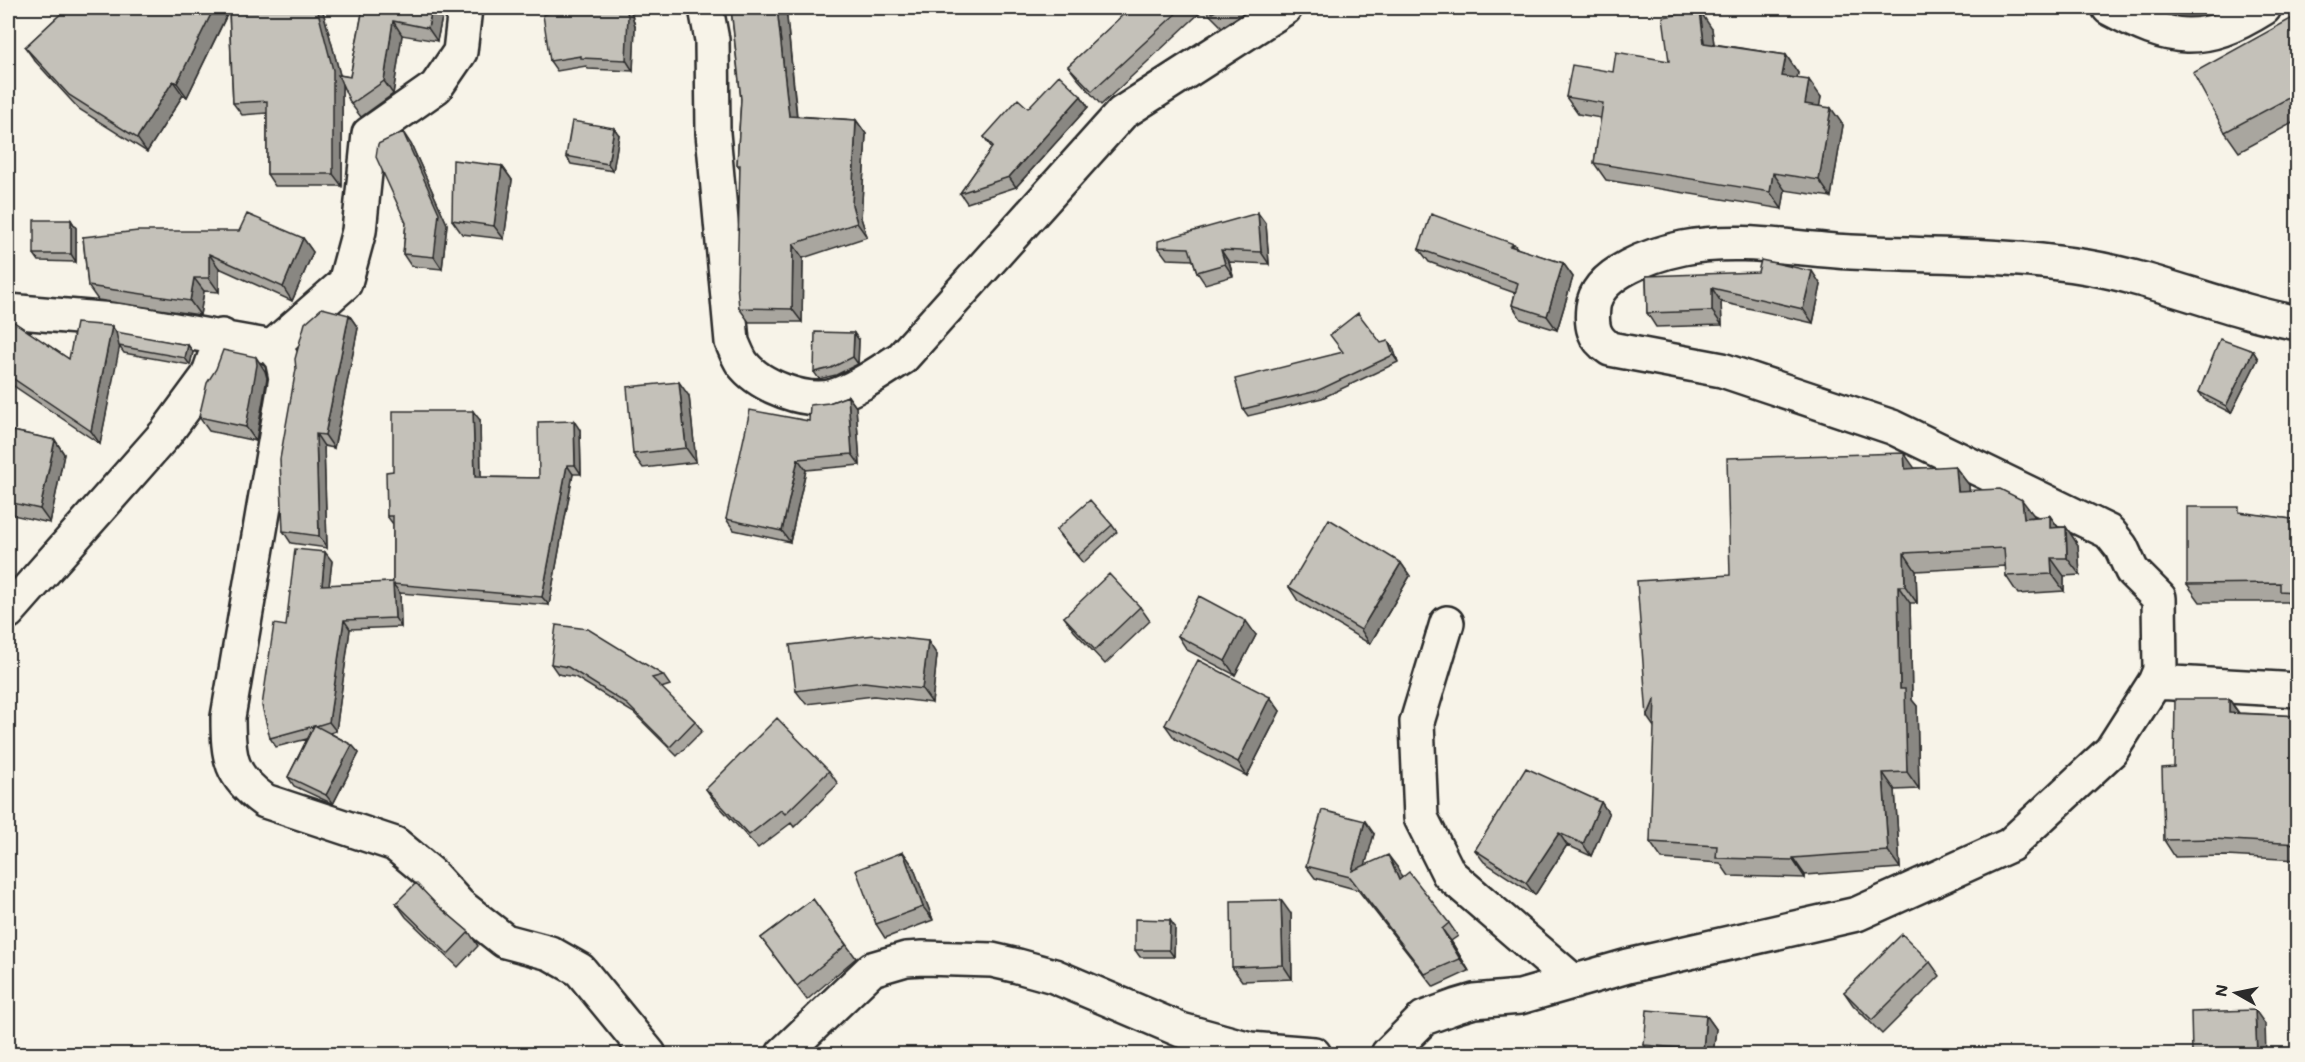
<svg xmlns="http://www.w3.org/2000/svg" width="2305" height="1062" viewBox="0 0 2305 1062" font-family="Mali,sans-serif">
<rect width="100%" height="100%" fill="#f7f3e8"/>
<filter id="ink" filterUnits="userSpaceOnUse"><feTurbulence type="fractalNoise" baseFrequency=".0167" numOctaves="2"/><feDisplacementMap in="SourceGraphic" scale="12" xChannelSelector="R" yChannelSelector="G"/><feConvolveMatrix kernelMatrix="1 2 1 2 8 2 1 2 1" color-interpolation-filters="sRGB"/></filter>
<g filter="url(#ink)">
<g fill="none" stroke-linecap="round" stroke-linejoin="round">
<!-- minor casing -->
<g stroke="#2b2b2b" stroke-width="38">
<path id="minor" d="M706,8l6,32 1,93 19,209c3,7 6,15 10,21 17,23 64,41 92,33 24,-8 47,-25 68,-38l220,-245 163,-105
M2109,8c62,33 93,39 155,0
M8,311l116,10 148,26 10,12 4,19 -58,339c0,41 2,59 37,84l130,43 35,29 29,32 46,36 45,12 30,17 69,84
M272,347l73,-64 14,-52 10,-97 67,-47 24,-35 5,-44
M8,612l158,-179 42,-57 14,-40
M1447,623l-30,99 4,96 28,56 125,108
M2155,682l143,8
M783,1054l89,-85 34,-10 17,-1 69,2 26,6 36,10 127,54 69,19 64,5
M1388,1054l36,-36 33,-12 17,-5 46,-4 108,-31 229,-52 153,-69 101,-94 44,-69 5,-12 -1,-72 -27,-27 -11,-24 -12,-15 -217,-105 -170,-57 -112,-21c-17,-11 -19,-23 -17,-42 4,-35 61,-53 90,-59 55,-11 113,1 168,4 78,4 158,2 236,15 71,12 139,43 211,56"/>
</g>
<!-- minor -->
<use href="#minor" stroke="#f7f3e8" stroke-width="33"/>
</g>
<!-- wall -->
<path fill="#a9a69f" stroke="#2b2b2b" stroke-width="1.5" d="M67,8h255l18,67 10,2 13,-69h81l-7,33 -35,-6 -9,59 -32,23 -10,-13 -9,-21v103h-67l-8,-12v-61l-25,2 -9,-12 -4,-92 -42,86 -4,-2 -36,57 -68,-43 -44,-48 -10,-14z
M544,8h86l5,18 -2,45 -45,-2 -2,-3 -29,5 -7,-10 -2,-48z
M731,8h55l11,108 59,4 10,14 -5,84 6,19 -64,21 -1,64h-53l-10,-14 1,-139 -3,-4 4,-66z
M1121,8h128l-3,3 -24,16 -18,-18 -103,96 -23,-26 -10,-13 58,-53z
M2180,8h26l-2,6z
M2298,15v105l-59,32 -14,-20z
M1712,29l2,15 72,11 12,18 -1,5 24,19 -2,9 24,19 -12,72 -46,-7 -3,19 -176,-29 -12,-17 7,-45 -23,-4 -12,-17 47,-25 56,-11z
M1081,96l7,11 -72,80 -49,16 -7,-10 32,-45 -8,-11 44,-29z
M619,135l-6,36 -42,-7 -5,-8z
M411,144l36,80 -5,45 -31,-3 -8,-12 3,-31z
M502,166l10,14 -8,59 -42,-5 -10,-14z
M71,220l5,8v34l-37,-1 -5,-7z
M1266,224l3,40 -40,-2 4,14 -28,8 -8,-12 -4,-12 -26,-1 -9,-12z
M83,237l220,1 10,14 -21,49 -73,-33v24l-15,-1 -4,24 -102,-15 -10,-14z
M1514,244l4,5 45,14 10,14 -16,53 -36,-11 -9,-14 3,-12 -86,-31 -10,-13z
M1646,276l175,9 -8,38 -92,-21 1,23 -66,2 -9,-14z
M349,315l9,13 -24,120 -10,-2 3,102 -36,-5 -8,-12z
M8,318l61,41 47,-26 72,12 5,7 -3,13 -66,-12 -5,-7 -19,98 -92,-62z
M859,340l-1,24 -22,11 -17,4 -5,-7z
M1381,343l12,5 5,14 -76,36 -74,18 -5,-7z
M2253,351l5,8 -27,54 -27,-14 -5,-7z
M265,371l2,7 -11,63 -47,-10 -10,-14z
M689,396l7,66 -53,6 -10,-14z
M848,396l8,11 4,58 -54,5 -16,72 -56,-12 -8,-11 83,-98 20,-18z
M480,420l1,57 58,1 41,-48 1,44h-8l-24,131 -149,-12 1,34 -51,2 -14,102 -6,2 22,12 7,8 -26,51 -39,-18 -6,-9 19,-38 -31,8 -6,-9 16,-112 46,-65 -3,24 64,-3v-58l-6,-8 6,-45z
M8,430l47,10 9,14 -14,69 -42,-9z
M1915,468h41l13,17v5l66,27 15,-1 8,11h8l12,18 2,30 -16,1v15l-46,3 -12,-18v-10l-90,5 1,32h-7l2,97 5,6 2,83 -24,1 5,78 -95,7v3l-76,-2 -9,-13 -58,-4 -12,-17 80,-267z
M2243,513l55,7v94l-4,-5h-2l-5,-7h-87l-13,-18z
M1112,525l5,7 -34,31 -22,-26 -5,-7z
M1401,563l9,13 -40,68 -72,-43 -9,-14z
M1140,607l10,14 -45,43 -31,-33 -10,-14z
M1256,635l-21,40 -48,-25 -9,-14z
M937,655l-5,48 -58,-7 -68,8 -10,-13z
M551,664l112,11 7,10 -9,3 34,33 7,10 -25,25 -43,-43 -59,-36 -17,-3z
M1270,697l10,14 -33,65 -72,-37 -10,-14z
M2229,699l10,14 59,3v144l-72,-4 -51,1 -11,-17 10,-73z
M829,771l9,13 -44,43 -3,-4 -33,25 -43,-46 -9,-13z
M1601,802l8,12 -18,42 -24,-11 -32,50 -51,-33 -9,-12z
M1374,834l-9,31 32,2 4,11 48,45 9,13 -7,5 18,30 -35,16 -76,-97 -43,-12 -9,-12z
M903,852l10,14 20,54 -48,18 -9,-14z
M813,899l43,59 -49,42 -46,-62z
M396,903l40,1 33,28 9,14 -20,21 -52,-50z
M1291,914l1,65 -50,2 -10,-14z
M1175,927l-1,30h-34l-5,-7z
M1930,962l10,14 -58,58 -29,-29 -9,-13z
M1706,1015l10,14 -3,25h-63l-6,-9z"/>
<!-- shaded-wall -->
<path fill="#898782" stroke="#2b2b2b" stroke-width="1.5" d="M214,8h16l-43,89 -10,-14z
M317,8h5l20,74v104l-9,-12z
M432,8h12l-7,33 -9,-13z
M626,8h4l5,18 -2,45 -7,-11z
M777,8h9l12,122 -9,-14z
M2200,8h6l-2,6z
M1700,11l12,18 4,31 -12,-17z
M393,21l9,14 -9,59 -9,-13z
M1786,55l12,18 -4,20 -12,-17z
M1809,80l12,17 -4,24 -12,-17z
M173,81l10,14 -36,57 -10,-14z
M1081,96l7,11 -72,80 -7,-10z
M1831,108l12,17 -12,72 -12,-17z
M856,120l10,14 -5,84 6,19 -10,-14 -5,-18z
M614,128l5,7 -6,36 -5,-7z
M403,132l8,12 36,80 -5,45 -8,-12z
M502,166l10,14 -8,59 -10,-13z
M1773,173l12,17 -3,19 -12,-17z
M1258,213l8,11 3,40 -8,-12z
M71,220l5,8v34l-5,-8z
M303,238l10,14 -21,49 -9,-14z
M793,244l10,14 -1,64 -10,-13z
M1221,250l8,12 4,14 -8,-12z
M209,254l10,14v24l-10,-14z
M1563,263l10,14 -16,53 -10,-14z
M1812,271l9,14 -8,38 -10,-14z
M194,278l10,13 -4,24 -10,-14z
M1712,288l9,14 1,23 -10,-14z
M349,315l9,13 -24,120 -9,-13z
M112,326l9,14 -21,104 -9,-13z
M854,333l5,7 -1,24 -5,-7z
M1388,341l5,7 5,14 -5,-7z
M188,345l5,7 -3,13 -5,-7z
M2253,351l5,8 -27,54 -5,-7z
M256,357l9,14 2,7 -11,63 -10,-14z
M679,382l10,14 7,66 -10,-14z
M848,396l8,11 4,58 -8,-11z
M473,411l7,9 1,66 -6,-9z
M574,421l6,9 1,44 -6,-9z
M316,434l8,12 3,102 -8,-12z
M55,440l9,14 -14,69 -10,-14z
M1904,453l12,17 -11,-1z
M798,459l8,11 -16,72 -8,-11z
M567,465l6,9 -24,131 -7,-8z
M1956,468l13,17 1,23 -12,-17z
M2022,500l13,17 -11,1z
M2050,516l12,17 -12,-5z
M2066,527l12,18 2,30 -13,-17z
M325,552l7,9 -4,33 -6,-9z
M1904,553l12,18 1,32 -12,-17z
M2051,558l13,18v15l-12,-17z
M1401,563l9,13 -40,68 -9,-14z
M393,584l7,9 1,34 -6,-9z
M1898,586l12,17 2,97 5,6 2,83 -12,-17 -7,-83z
M344,620l6,9 -14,102 -7,-9z
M1246,621l10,14 -21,40 -10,-14z
M928,641l9,14 -5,48 -10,-14z
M1270,697l10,14 -33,65 -9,-14z
M1655,698l4,36 -12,-17z
M2229,699l11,17 -11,-3z
M352,745l7,8 -26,51 -7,-9z
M1883,773l12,17 5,78 -12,-17z
M1601,802l8,12 -18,42 -8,-12z
M1365,821l9,13 -14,50 -8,-13z
M1559,833l8,12 -32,50 -9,-12z
M903,852l10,14 20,54 -10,-13z
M1388,855l9,12 11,25 -9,-12z
M1793,858l12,17v3l-12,-18z
M1281,900l10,14 1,65 -9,-14z
M1170,920l5,7 -1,30 -5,-7z
M1442,929l9,12 18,30 -9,-12z
M2255,1010l10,14 1,30h-9z
M1706,1015l10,14 -3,25h-7l-3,-4z"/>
<!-- building -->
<path fill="#c4c1b9" stroke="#2b2b2b" stroke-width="1.5" d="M67,8h147l-37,75 -4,-2 -36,57 -68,-43 -44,-48z
M229,8h88l16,62v104h-66v-73l-34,2z
M363,8h69l-4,20 -35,-7 -9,60 -33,23 -13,-29 12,2z
M549,8h77l2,8 -2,44 -45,-2v-2l-31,5 -7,-46 12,-4z
M731,8h46l12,108 67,4 -4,85 5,18 -64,21 -1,65 -53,-1 -2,-24 3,-119h-3l4,-66z
M1124,8h58l-90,83 -24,-25 59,-55z
M1207,8h14l-9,5z
M1700,11l4,32 82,12 -4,21 27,4 -4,24 26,4 -12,72 -46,-7 -3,19 -176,-29 9,-60 -37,-6 6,-32 41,7 3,-20 53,9 -6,-44z
M2298,15v78l-73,39 -32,-59z
M1059,75l22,21 -72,81 -49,16 33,-47 -9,-9 34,-38 10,9z
M572,121l42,7 -6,36 -42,-8z
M403,132l36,81 -5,44 -31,-3 3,-31 -30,-66 2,-13z
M453,160l49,6 -8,60 -42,-6z
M1258,213l3,39 -40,-2 4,14 -28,8 -8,-24 -31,-1v-6z
M247,214l56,24 -20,49 -74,-33v24h-15l-4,23 -102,-15 -5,-49 55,-6h101z
M1431,214l83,30 -4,2 53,17 -16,53 -35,-11 6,-22 -99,-34z
M34,220h37v34h-37z
M1761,260l51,11 -9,38 -91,-21v23l-65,2 -1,-37 112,-4z
M322,308l27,7 -24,120 -9,-1 3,102 -36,-5 -3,-72 16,-90 -1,-10 10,-36z
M1358,313l23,30 7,-2 5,14 -76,36 -74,18 -8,-30 108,-27 -13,-17z
M8,318l61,41 7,-36 36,3 -21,105 -83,-56z
M116,332l72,13 -3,13 -66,-12z
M815,332l39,1 -1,24 -22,11 -17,4z
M2220,339l33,12 -27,55 -27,-14z
M223,350l33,7 1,8 -11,62 -47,-10 8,-34 9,-14z
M679,382l7,66 -53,6 -6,-67z
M848,396l4,58 -54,5 -16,72 -56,-12 24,-109 59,11 1,-16 19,-2z
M393,411h80l2,66 64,1 -1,-56 36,-1 1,44h-8l-25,132 -149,-13 2,34 -51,2 -15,102 -13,4 36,19 -26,50 -38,-18 26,-51 -44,12 -8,-32 12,-82 12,2 9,-77 30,3 -3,33 71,-3v-66h-6l-1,-44 7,-1z
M8,430l47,10 -15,69 -32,-7z
M1904,453l1,16 49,-3 2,2 2,23 42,-2 22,11 2,18 26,-2v12l16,-1 1,31h-16l1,16 -46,2 -2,-28 -100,5 1,33h-7l2,103h5l2,83 -24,1 5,78 -95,7v2l-77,-2 1,-12 -67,-4 5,-144 -8,19 -10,-136 93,-6 -3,-117z
M1090,500l22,25 -34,31 -22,-26z
M2187,507h52v5l59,8v87l-6,-1 2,-14 -14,-1v-8l-93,1z
M1329,519l72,44 -40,67 -72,-43z
M1109,574l31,33 -45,43 -31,-33z
M1199,596l47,25 -21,40 -47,-25z
M556,625l32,4 75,46 -11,3 43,43 -25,26 -43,-43 -59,-37 -17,-3z
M874,635l54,6 -6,48 -58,-7 -68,9 -6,-46z
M1198,660l72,37 -32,65 -73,-37z
M2175,699h54v14l69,3v128l-84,-5 -50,1 -2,-72 12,-1z
M777,718l52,53 -44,43 -4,-4 -32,25 -43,-46z
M1526,768l75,34 -18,42 -24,-11 -33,50 -51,-33z
M1322,810l43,11 -13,50 36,-16 11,25 10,-8 40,51 -7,6 18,30 -35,15 -75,-97 -44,-11z
M903,852l20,55 -47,17 -20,-54z
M416,883l20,21 33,28 -21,22 -52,-51z
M813,899l33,46 -49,41 -36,-48z
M1281,900l2,65 -51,2 -1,-66z
M1135,919l35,1 -1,30h-34z
M1902,934l28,28 -58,58 -28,-28z
M1647,1010l59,5 -3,35 -59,-5z
M2255,1010l2,44h-65l-1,-42z"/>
</g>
<!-- margin -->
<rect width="2305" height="1062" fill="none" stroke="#f7f3e8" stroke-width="30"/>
<rect x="15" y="15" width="2275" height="1032" fill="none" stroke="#2b2b2b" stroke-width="2" filter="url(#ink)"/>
<!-- north arrow -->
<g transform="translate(2236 993) rotate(279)" stroke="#f7f3e8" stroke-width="4.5" paint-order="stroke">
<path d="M0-4.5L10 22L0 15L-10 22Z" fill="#2b2b2b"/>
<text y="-9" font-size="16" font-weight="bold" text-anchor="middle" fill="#2b2b2b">N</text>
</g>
</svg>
